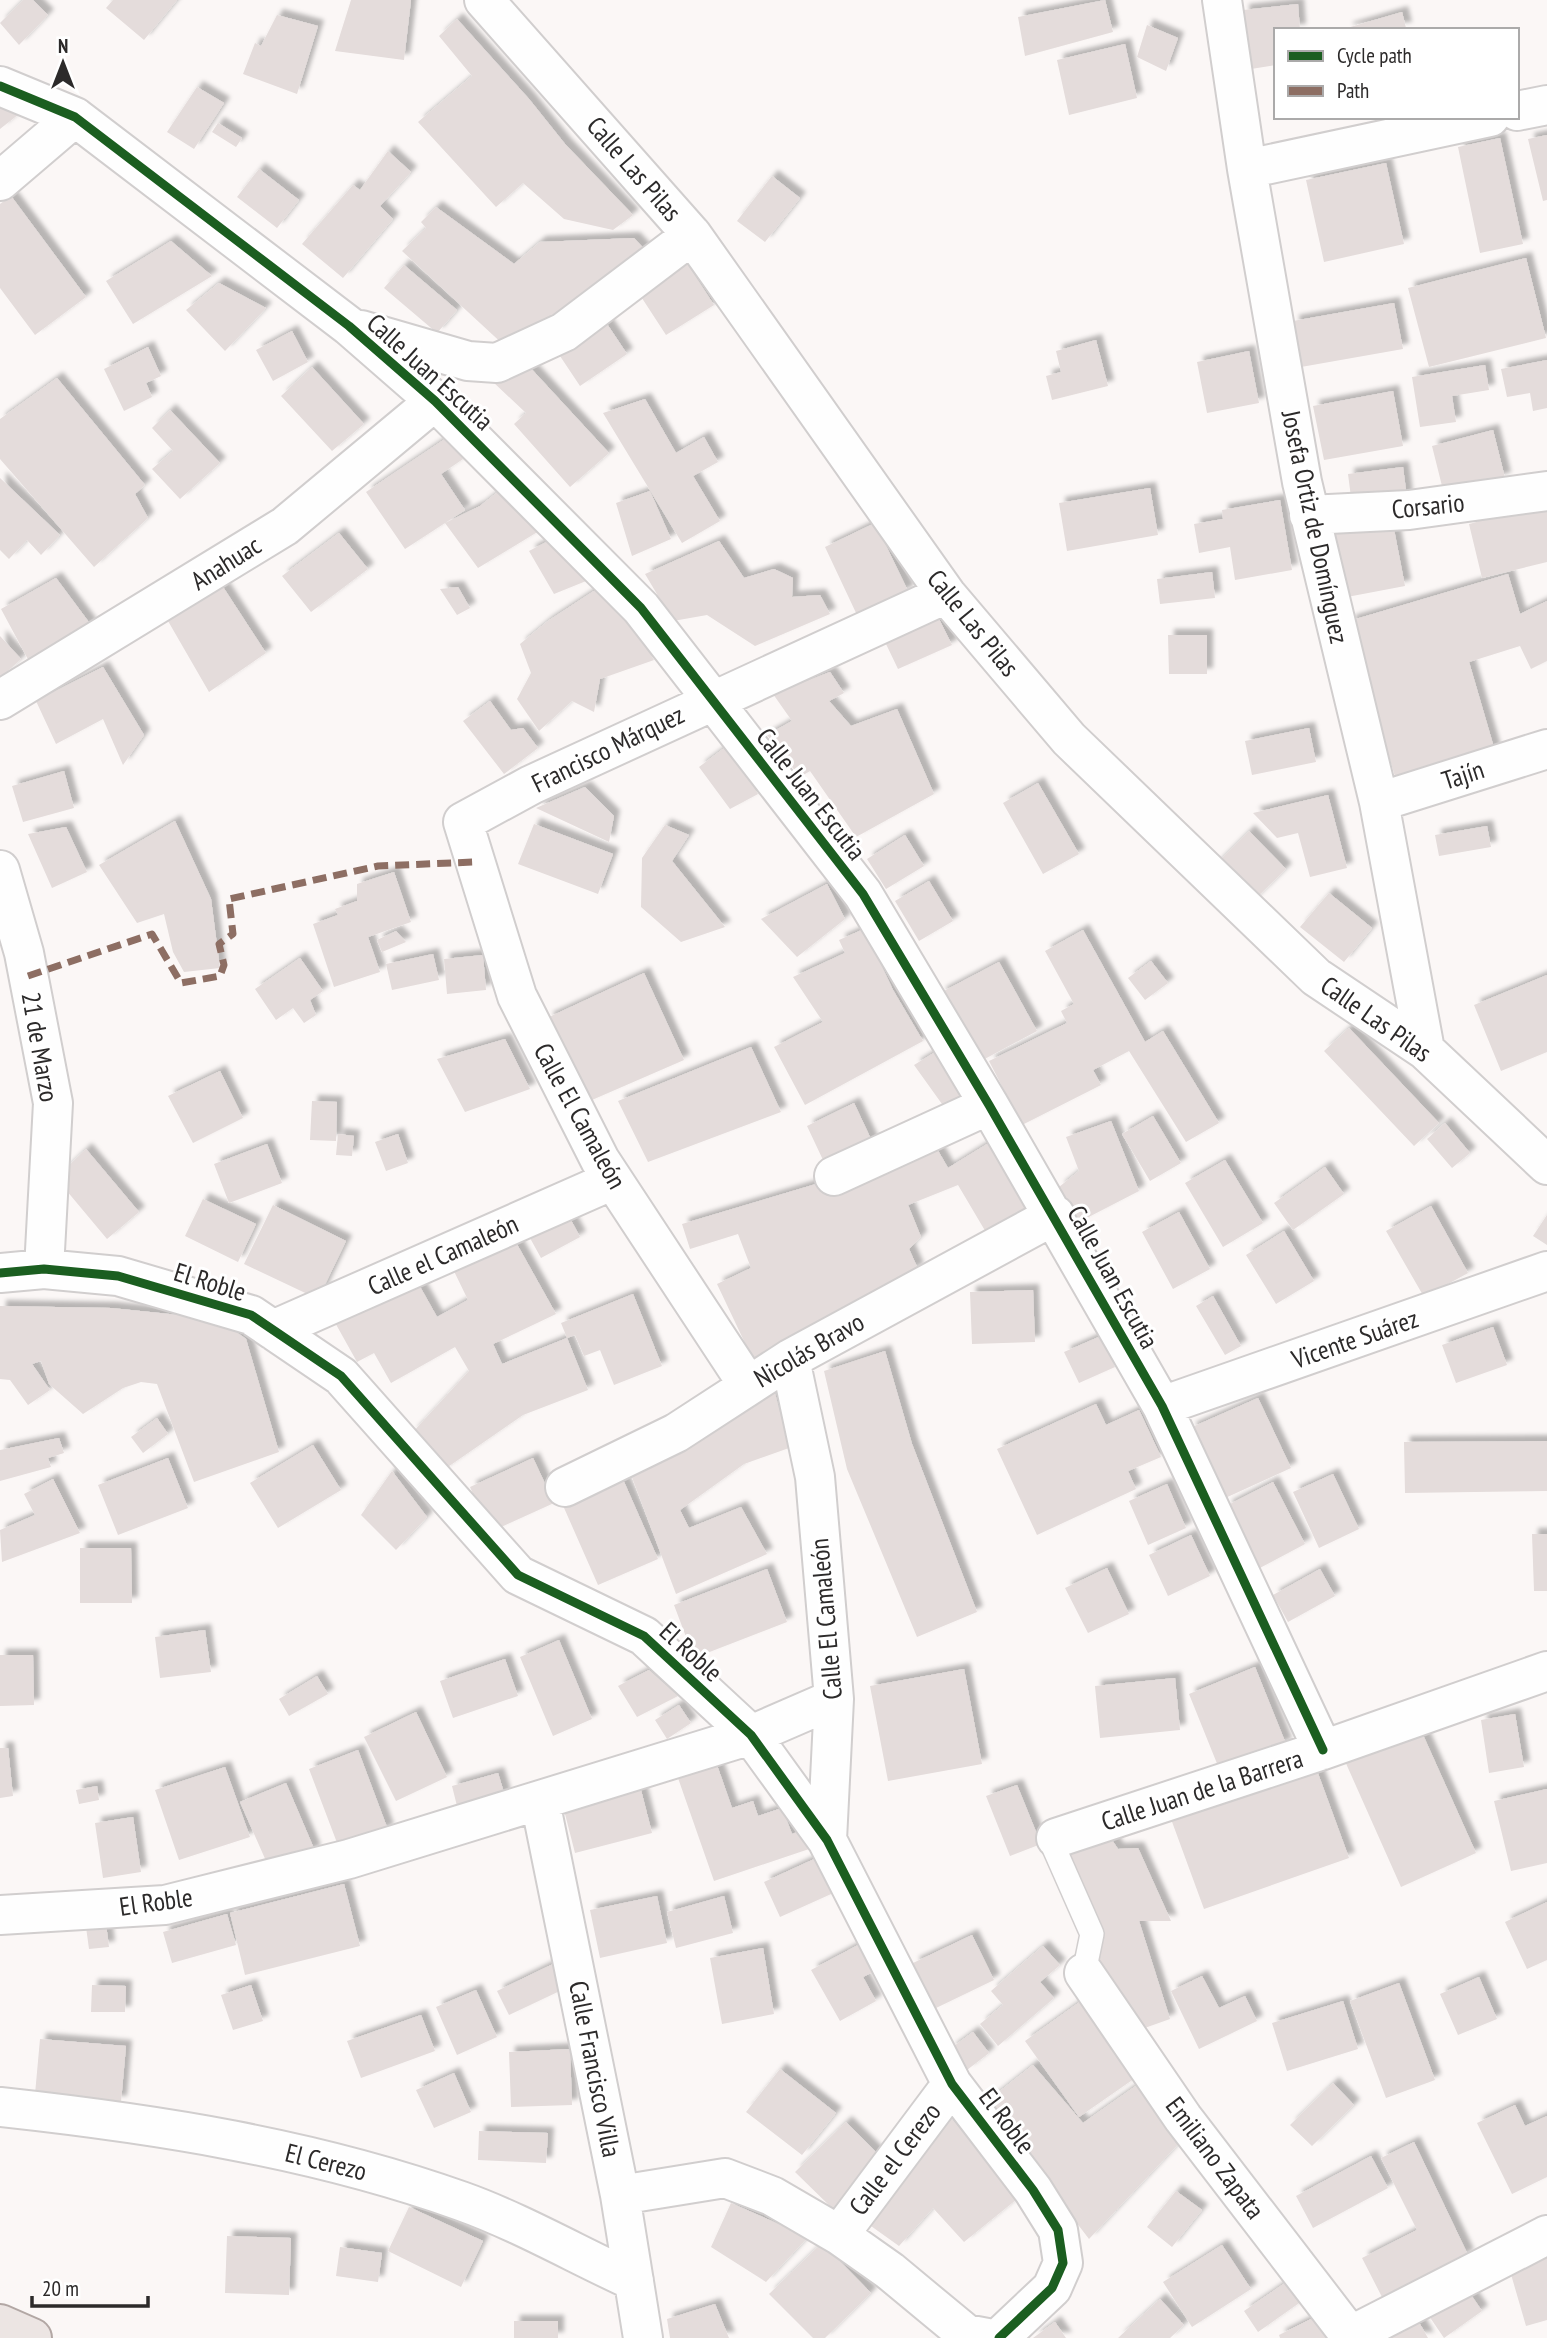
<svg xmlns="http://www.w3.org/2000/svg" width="1547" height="2338" viewBox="0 0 1547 2338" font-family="'PT Sans Narrow',sans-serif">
<defs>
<filter id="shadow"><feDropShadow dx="6" dy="-6" stdDeviation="2" flood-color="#0004"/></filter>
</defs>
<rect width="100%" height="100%" fill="#fbf7f6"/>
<!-- building -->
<path fill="#e4dcdb" filter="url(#shadow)" d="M23,0h10l15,15 -29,30 -19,-22z
M113,0h64l-33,40 -38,-32z
M351,0h60l-7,60 -69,-9z
M1105,0l8,32 -88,24 -7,-39z
M1298,4l2,26h-24v35l-25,4 -8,-59z
M1402,12l4,16 -59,2v-2z
M277,15l41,11 -21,68 -54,-20 12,-31 6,3z
M457,19l72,80 36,45 68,71 -20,15 -49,-11 -41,-36 -27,24 -78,-85 54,-46 -33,-40z
M1147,25l31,13 -12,33 -29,-14z
M1125,44l12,54 -68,17 -12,-55z
M197,87l27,16 -30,46 -27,-17z
M0,96l29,10 -29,23z
M218,123l24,15 -6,9 -24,-15z
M1547,135v65l-4,1 -15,-62z
M1500,138l23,106 -43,9 -22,-106z
M388,151l23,21 -31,34 13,13 -50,59 -41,-34 51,-59 7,5z
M1386,163l18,81 -80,18 -18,-82z
M259,169l40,31 -22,28 -40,-31z
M772,176l28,22 -35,44 -28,-21z
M11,196l75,101 -51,38 -35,-47v-84z
M436,207l78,57 26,-22 94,-4 13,14 -140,96 -105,-97 24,-23 -5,-6z
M171,241l41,35 -79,48 -27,-43z
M1526,258l20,80 -117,29 -21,-79z
M686,262l28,43 -48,30 -28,-43z
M404,265l53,45 -20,23 -53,-45z
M219,283l47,25 -41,43 -39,-41z
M1394,303l9,46 -102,18 -8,-46z
M605,321l22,33 -47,32 -22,-33z
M292,331l16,31 -35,19 -17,-31z
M1096,340l12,46 -56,14 -6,-24 15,-4 -5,-21z
M148,347l13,29 -15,7 6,14 -28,14 -20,-42z
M1249,351l10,52 -52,10 -10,-51z
M1547,360v48l-14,3 -3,-18 -23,4 -6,-28z
M525,362l84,91 -39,34 -56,-63 12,-11 -34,-32z
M1485,365l4,25 -37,6 4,26 -36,5 -8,-50z
M312,367l52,57 -32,27 -51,-55z
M57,378l88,107 -10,9 13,24 -54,49 -94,-108v-40z
M1393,391l10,55 -79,14 -11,-54z
M645,399l31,54 28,-16 14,25 -25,14 27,45 -38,22 -79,-130z
M170,410l50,53 -40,36 -28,-30 21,-18 -21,-23z
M1493,430l12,48 -61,16 -12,-48z
M448,437l15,22 -22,15 24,36 -60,39 -39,-57z
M1403,467l4,31 -55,7 -4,-31z
M0,478l60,57 -19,20 -14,-15 -18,19 -9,-9z
M503,488l36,43 -61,37 -33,-45 35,-17z
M1150,488l8,47 -91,16 -8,-48z
M650,491l21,48 -39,17 -16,-53z
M1280,500l12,70 -57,10 -5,-33 -31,6 -5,-29 29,-5 -1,-9z
M1547,504v58l-65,16 -13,-54z
M1392,519l13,67 -58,11 -13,-67z
M875,523l33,68 -51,24 -32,-68z
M339,533l29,36 -57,43 -29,-36z
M556,537l35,42 -37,15 -25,-43z
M719,541l25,37 30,-9 19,9 -1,19 28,-2 10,19 -75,32 -48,-31 -34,6 -28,-47z
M1212,572l3,26 -55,6 -3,-25z
M1508,574l12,40 27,-13v60l-16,8 -11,-23 -51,16 26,89 -99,29 -47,-159z
M56,578l35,47 -61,38 -29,-54z
M223,587l43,66 -57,39 -41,-71z
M458,587l12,21 -13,7 -17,-26z
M600,587l23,26 31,47 -54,19 -6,33 -22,-11 -33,30 -22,-32 14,-26 -11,-29 28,-23z
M939,619l13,26 -54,24 -12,-25z
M1168,635h39v39h-38z
M0,636l21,23 -21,19z
M103,667l41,68 -21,30 -20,-46 -47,25 -20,-43z
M830,672l14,21 -15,8 22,25 46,-17 37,85 -78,43 -46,-66 -10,6 -33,-42 25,-14 -19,-27z
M490,701l21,29 12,-2 15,20 -34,26 -41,-53z
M1309,728l7,34 -64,13 -7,-34z
M727,746l31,48 -28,15 -31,-42z
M64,771l10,37 -51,14 -11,-36z
M1038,783l41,71 -36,20 -40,-71z
M585,787l29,29 -5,26 -73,-34z
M1328,795l19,73 -37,9 -12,-44 -21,5 -24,-25z
M175,821l36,78 9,69 -36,4 -11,-20 -9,-38 -27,9 -38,-58z
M534,824l79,30 -15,40 -80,-30z
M665,825l24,10 -17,26 53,66 -44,15 -40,-35 1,-49z
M1487,826l4,21 -52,9 -4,-21z
M66,827l21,45 -35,16 -24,-54z
M1249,831l37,38 -34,33 -37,-37z
M905,835l19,31 -38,23 -19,-30z
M394,872l17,50 -43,15 12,35 -46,15 -21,-63 25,-9 -3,-6 22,-8v-17z
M929,881l24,40 -34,20 -24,-40z
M827,884l18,35 -48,38 -36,-38z
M1329,893l43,35 -28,34 -44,-35z
M864,929l29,61 30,51 -118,64 -31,-58 49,-25 -30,-45 52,-24 -6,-13z
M1083,930l62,112 18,-11 56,92 -33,19 -57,-91 -36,19 8,15 -79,40 -33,-64 78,-38 -6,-12 13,-7 -29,-53z
M396,931l10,11 -24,10 -5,-12z
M433,954l6,26 -47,10 -6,-26z
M483,955l3,35 -39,4 -3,-35z
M300,958l23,33 -13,9 6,15 -12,8 -11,-15 -17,12 -21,-31z
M1151,961l17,22 -23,17 -17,-22z
M999,962l38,69 -58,31 -39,-69z
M644,973l40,87 -99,43 -38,-85z
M1547,975v77l-46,19 -27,-66z
M1349,1028l90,95 -25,23 -90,-95z
M505,1039l25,50 -65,23 -28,-53z
M751,1047l30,65 -133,50 -30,-61z
M937,1051l31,45 -21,15 -33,-46z
M220,1071l23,47 -50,25 -25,-47z
M312,1101l25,1 -1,39 -26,-1z
M854,1103l24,51 -47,23 -24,-51z
M1153,1116l28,47 -31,18 -28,-47z
M1111,1121l28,70 -62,32 -18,-36 20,-16 -13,-34z
M1445,1123l25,30 -18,15 -25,-29z
M338,1134l16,2 -2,20 -16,-1z
M398,1134l10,29 -22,8 -11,-29z
M992,1141l40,67 -45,26 -29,-49 -50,20 13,32 -12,12 9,20 -50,25 -46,34 -69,32 -36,-76 34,-16 -13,-34 -48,15 -8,-25 144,-43 107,-39 15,26z
M267,1144l15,39 -53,20 -15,-39z
M86,1149l53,63 -32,27 -51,-61z
M1225,1160l38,63 -40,24 -38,-64z
M1325,1167l19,27 -51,36 -19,-27z
M203,1199l53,25 -18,38 -53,-26z
M273,1205l73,36 -28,58 -74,-35z
M1431,1206l37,67 -44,24 -38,-66z
M564,1207l16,30 -39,21 -16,-29z
M1179,1212l31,57 -37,20 -31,-57z
M1547,1215v30l-14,-9z
M509,1230l47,84 -63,30 9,20 65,-26 21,52 -65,25 -81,56 -30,-38 57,-62 -14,-24 -64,36 -17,-30 -17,9 -29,-52 86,-34 23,41 31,-17 -17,-35z
M1284,1231l30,50 -38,23 -30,-49z
M1033,1290l2,52 -63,2 -2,-52z
M633,1294l29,72 -48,19 -14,-35 -16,6 -9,-21 -8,3 -6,-15z
M1213,1296l28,50 -16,9 -29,-49z
M0,1306l111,2 107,11 28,20 33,113 -85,30 -37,-98 -16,-2 -18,6 -40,26 -34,-30 -8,-23 -9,3 18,26 -22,15 -18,-25 -10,-1z
M1493,1327l14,38 -51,18 -14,-38z
M1101,1336l14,31 -36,16 -15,-31z
M885,1351l27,93 65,168 -60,25 -70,-168 -23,-98z
M774,1389l15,59 -45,16 -64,46 9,18 52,-21 26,47 -91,40 -46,-122 87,-50 5,5z
M1258,1398l33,70 -68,31 -33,-71z
M1096,1404l10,21 33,-15 22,47 -33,14 8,18 -99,46 -40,-86z
M157,1418l11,16 -25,19 -12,-16z
M59,1438l5,15 -16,5 3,9 -51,14v-31z
M1547,1441v50l-142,2 -1,-51z
M313,1445l28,45 -63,38 -28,-45z
M168,1458l20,50 -70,27 -20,-50z
M533,1458l21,45 -64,29 -20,-45z
M392,1471l35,46 -31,33 -35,-35z
M1333,1474l26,55 -40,19 -26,-56z
M621,1475l37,84 -60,26 -37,-84z
M53,1479l27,54 -78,29 -2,-32 35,-15 -11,-21z
M1273,1482l32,62 -47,25 -32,-63z
M1167,1484l19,44 -38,17 -19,-44z
M1532,1534h15v57h-13z
M1191,1535l19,41 -42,20 -19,-41z
M80,1548h51l1,55h-52z
M1107,1568l22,46 -41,19 -23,-45z
M767,1569l20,53 -93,36 -20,-53z
M1320,1569l15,27 -47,26 -15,-27z
M205,1630l6,42 -51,6 -5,-41z
M559,1640l33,79 -39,17 -33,-79z
M0,1655h33l1,50 -34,1z
M505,1659l13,37 -65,22 -13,-37z
M1255,1667l31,77 -66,27 -31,-77z
M964,1669l18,95 -94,17 -18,-95z
M649,1670l29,26 -41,21 -19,-31z
M317,1676l11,18 -39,22 -10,-17z
M1175,1678l5,52 -80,8 -5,-52z
M679,1705l12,18 -24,16 -12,-19z
M416,1712l31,65 -51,24 -32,-64z
M1515,1714l9,53 -35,6 -8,-53z
M1419,1726l57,127 -75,34 -57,-128z
M0,1748h8l5,48 -13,2z
M358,1750l30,80 -49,18 -30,-79z
M717,1765l15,43 21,-7 5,15 24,-8 10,26 16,-6 7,19 -101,34 -36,-103z
M225,1767l25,70 -71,23 -24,-70z
M1316,1768l33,90 -145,51 -33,-90z
M498,1773l7,23 -47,14 -6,-24z
M286,1783l29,68 -45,19 -30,-68z
M1017,1785l24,59 -31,12 -24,-60z
M97,1786l2,14 -20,4 -3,-14z
M1547,1789v74l-36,8 -17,-70z
M641,1790l11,43 -77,20 -11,-43z
M133,1817l8,55 -38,6 -8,-55z
M1112,1840l6,9 20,-1 33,73h-32l31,98 -31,11 -39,-52 -4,-50 -33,-72z
M823,1855l17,35 -60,27 -16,-35z
M344,1884l16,62 -115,29 -15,-62z
M657,1896l10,47 -67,15 -10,-48z
M724,1896l9,37 -57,15 -9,-36z
M1547,1902v58l-20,9 -22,-47z
M227,1914l9,31 -64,18 -9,-31z
M106,1924l3,23 -20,2 -3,-22z
M972,1935l22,45 -58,28 -23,-45z
M860,1944l15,27 -12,6 13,24 -36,20 -29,-51z
M1043,1946l17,19 -20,17 14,16 -56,48 -18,-22 23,-19 -12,-14z
M763,1948l11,66 -52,10 -12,-66z
M553,1964l11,25 -55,26 -12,-24z
M1202,1976l17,32 26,-12 12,25 -58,28 -28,-58z
M1479,1977l18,42 -39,16 -18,-41z
M1399,1983l36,97 -49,18 -36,-97z
M92,1985l34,1 -1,26h-34z
M251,1985l12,36 -30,9 -12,-35z
M476,1990l21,47 -40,18 -21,-48z
M1084,1999l54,77 -59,41 -54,-76z
M1343,2001l15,48 -71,22 -15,-48z
M421,2015l14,36 -74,27 -14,-37z
M973,2032l16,21 -22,17 -17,-21z
M40,2039l86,7 -5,56 -86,-8z
M570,2049l2,56 -61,2 -2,-55z
M1033,2065l50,58 60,-42 38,60 -92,98 -104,-136z
M780,2069l56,44 -34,42 -56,-43z
M454,2073l17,39 -37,16 -18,-38z
M1333,2083l21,22 -42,41 -22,-21z
M1515,2105l10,21 22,-10v61l-35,17 -35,-71z
M952,2119l65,80 -53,43 -31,-34 -34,38 -42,-30 41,-54z
M846,2122l40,40 -50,50 -41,-40z
M479,2131l69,2 -2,30 -68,-3z
M1414,2142l54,113 -85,44 -21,-41 55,-28 -36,-72z
M1371,2156l17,32 -75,40 -17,-32z
M1176,2191l26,19 -30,37 -25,-20z
M731,2203l77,34 -42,45 -55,-35z
M409,2207l74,34 -22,46 -73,-36z
M227,2236l64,2 -2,57 -64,-2z
M822,2243l49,50 -46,45h-12l-44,-44z
M1222,2245l29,44 -59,38 -29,-45z
M340,2247l42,6 -4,29 -42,-6z
M1547,2252v68l-21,6 -18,-62z
M1288,2281l14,20 -44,31 -14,-21z
M1467,2289l15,22 -38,27 -15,-22z
M1160,2299l24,26 -14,13h-52z
M715,2304l14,34h-59l-3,-19z
M1412,2310l16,28h-46z
M1321,2314l12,24h-53l-1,-3z
M514,2321h44v17h-44z
M1055,2322l11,16h-33z"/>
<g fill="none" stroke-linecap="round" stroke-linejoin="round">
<!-- service casing -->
<g stroke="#d1cece" stroke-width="26">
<path id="service" d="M1056,1838l-2,10 38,86 -8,39"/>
</g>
<!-- minor casing -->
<g stroke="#d1cece" stroke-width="42">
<path id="minor" d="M484,0l208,235 254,359 123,145 247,238 109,73 122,115
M1222,0l25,169 55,313 77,320 46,248
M0,86l75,31 274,209 86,75 206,207 222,286 126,211 173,301 161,344
M1517,111l30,-6
M1247,169l243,-52
M0,181l75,-64
M361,330l107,31 29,2 67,-31 128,-97
M1309,515l100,-5 138,-19
M0,700l285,-174 150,-125
M1379,802l168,-53
M0,870l24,83 29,150 -9,166
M834,1176l155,-71
M0,1273l44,-4 74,7 133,39 90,61 177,199 126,61 107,99 76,105 125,244 81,106 25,40 5,33 -11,25 -53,50
M273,1330l340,-150
M790,1359l25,118 19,222 -7,141
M748,1385l-148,-225 -83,-164 -54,-174 68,-37 415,-191
M1162,1406l385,-135
M565,1487l111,-54 114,-74 265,-144
M540,1801l80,394 23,143
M1056,1838l267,-88 224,-79
M0,1915l165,-10 184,-46 402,-124 83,-36
M1084,1973l99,145 169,220
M0,2107c156,17 312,41 461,94 59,21 116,54 173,80
M620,2195l105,-17 47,18 67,39 51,36 76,63 21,4
M839,2235l113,-151
M1350,2336l197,-101"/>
</g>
<!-- primary casing -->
<g stroke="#b2a7a4" stroke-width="42">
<path id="primary" d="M0,2324l32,14"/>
</g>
<!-- service -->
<use href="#service" stroke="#fefefe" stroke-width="23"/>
<!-- minor -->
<use href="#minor" stroke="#fefefe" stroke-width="38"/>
<!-- primary -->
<use href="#primary" stroke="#ece5e3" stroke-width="38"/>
<!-- quiet -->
<path stroke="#8d6e63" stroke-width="7" stroke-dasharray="14 7" stroke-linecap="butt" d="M28,976l124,-42 29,49 39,-7 4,-11 -5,-21 14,-10 -4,-35 149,-33 96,-4"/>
<!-- cycleway casing -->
<g stroke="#fff" stroke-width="13">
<path id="cycleway" d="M0,86l75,31 274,209 86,75 206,207 222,286 126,211 173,301 161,344
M0,1273l44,-4 74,7 133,39 90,61 177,199 126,61 107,99 76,105 125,244 81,106 25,40 5,33 -11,25 -53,50"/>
</g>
<!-- cycleway -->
<use href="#cycleway" stroke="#1b5e20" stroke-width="9"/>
</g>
<g text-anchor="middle" stroke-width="6" stroke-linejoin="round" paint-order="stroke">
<!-- street labels -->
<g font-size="26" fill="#2c2a2a" stroke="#fff">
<text transform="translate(634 169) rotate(49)" y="9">Calle Las Pilas</text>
<text transform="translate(430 372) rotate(42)" y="9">Calle Juan Escutia</text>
<text transform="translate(1428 506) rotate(-6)" y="9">Corsario</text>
<text transform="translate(1315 527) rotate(78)" y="9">Josefa Ortiz de Domínguez</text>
<text transform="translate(226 563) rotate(-32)" y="9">Anahuac</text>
<text transform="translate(973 623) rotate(51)" y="9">Calle Las Pilas</text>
<text transform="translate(608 749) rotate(-26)" y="9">Francisco Márquez</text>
<text transform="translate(1463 775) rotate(-18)" y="9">Tajín</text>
<text transform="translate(811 794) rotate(52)" y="9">Calle Juan Escutia</text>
<text transform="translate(1376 1019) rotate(35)" y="9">Calle Las Pilas</text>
<text transform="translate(40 1047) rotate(80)" y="9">21 de Marzo</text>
<text transform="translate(580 1116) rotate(61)" y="9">Calle El Camaleón</text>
<text transform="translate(443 1255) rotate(-24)" y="9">Calle el Camaleón</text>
<text transform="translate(1113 1277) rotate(61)" y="9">Calle Juan Escutia</text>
<text transform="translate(210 1282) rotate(17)" y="9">El Roble</text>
<text transform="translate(1355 1339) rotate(-19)" y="9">Vicente Suárez</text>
<text transform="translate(809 1350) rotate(-30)" y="9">Nicolás Bravo</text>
<text transform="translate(826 1619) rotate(-95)" y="9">Calle El Camaleón</text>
<text transform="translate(691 1652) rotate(42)" y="9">El Roble</text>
<text transform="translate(1202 1790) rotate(-18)" y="9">Calle Juan de la Barrera</text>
<text transform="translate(156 1902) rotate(-8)" y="9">El Roble</text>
<text transform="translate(595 2069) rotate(79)" y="9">Calle Francisco Villa</text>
<text transform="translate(1007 2121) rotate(53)" y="9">El Roble</text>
<text transform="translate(1215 2158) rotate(53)" y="9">Emiliano Zapata</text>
<text transform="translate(895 2159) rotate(-53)" y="9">Calle el Cerezo</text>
<text transform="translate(326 2162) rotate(14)" y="9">El Cerezo</text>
</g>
</g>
<!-- legend -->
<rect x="1274" y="28" width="245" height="91" fill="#ffffff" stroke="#abaaaa" stroke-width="2"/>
<rect x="1288" y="51" width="35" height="10" fill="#1b5e20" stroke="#abaaaa" stroke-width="2"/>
<text x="1337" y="63" font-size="21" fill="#2c2a2a">Cycle path</text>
<rect x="1288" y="86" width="35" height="10" fill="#8d6e63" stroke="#abaaaa" stroke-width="2"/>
<text x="1337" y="98" font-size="21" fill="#2c2a2a">Path</text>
<!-- north arrow -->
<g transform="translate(63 63)" stroke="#ffffff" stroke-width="5" paint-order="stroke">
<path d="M0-5L12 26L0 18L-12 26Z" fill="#2c2a2a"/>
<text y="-10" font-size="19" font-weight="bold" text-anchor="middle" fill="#2c2a2a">N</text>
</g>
<!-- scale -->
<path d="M32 2296v10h116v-10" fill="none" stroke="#2c2a2a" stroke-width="3.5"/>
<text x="42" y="2296" font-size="21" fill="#2c2a2a" stroke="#ffffff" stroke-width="5" paint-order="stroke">20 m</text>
</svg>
